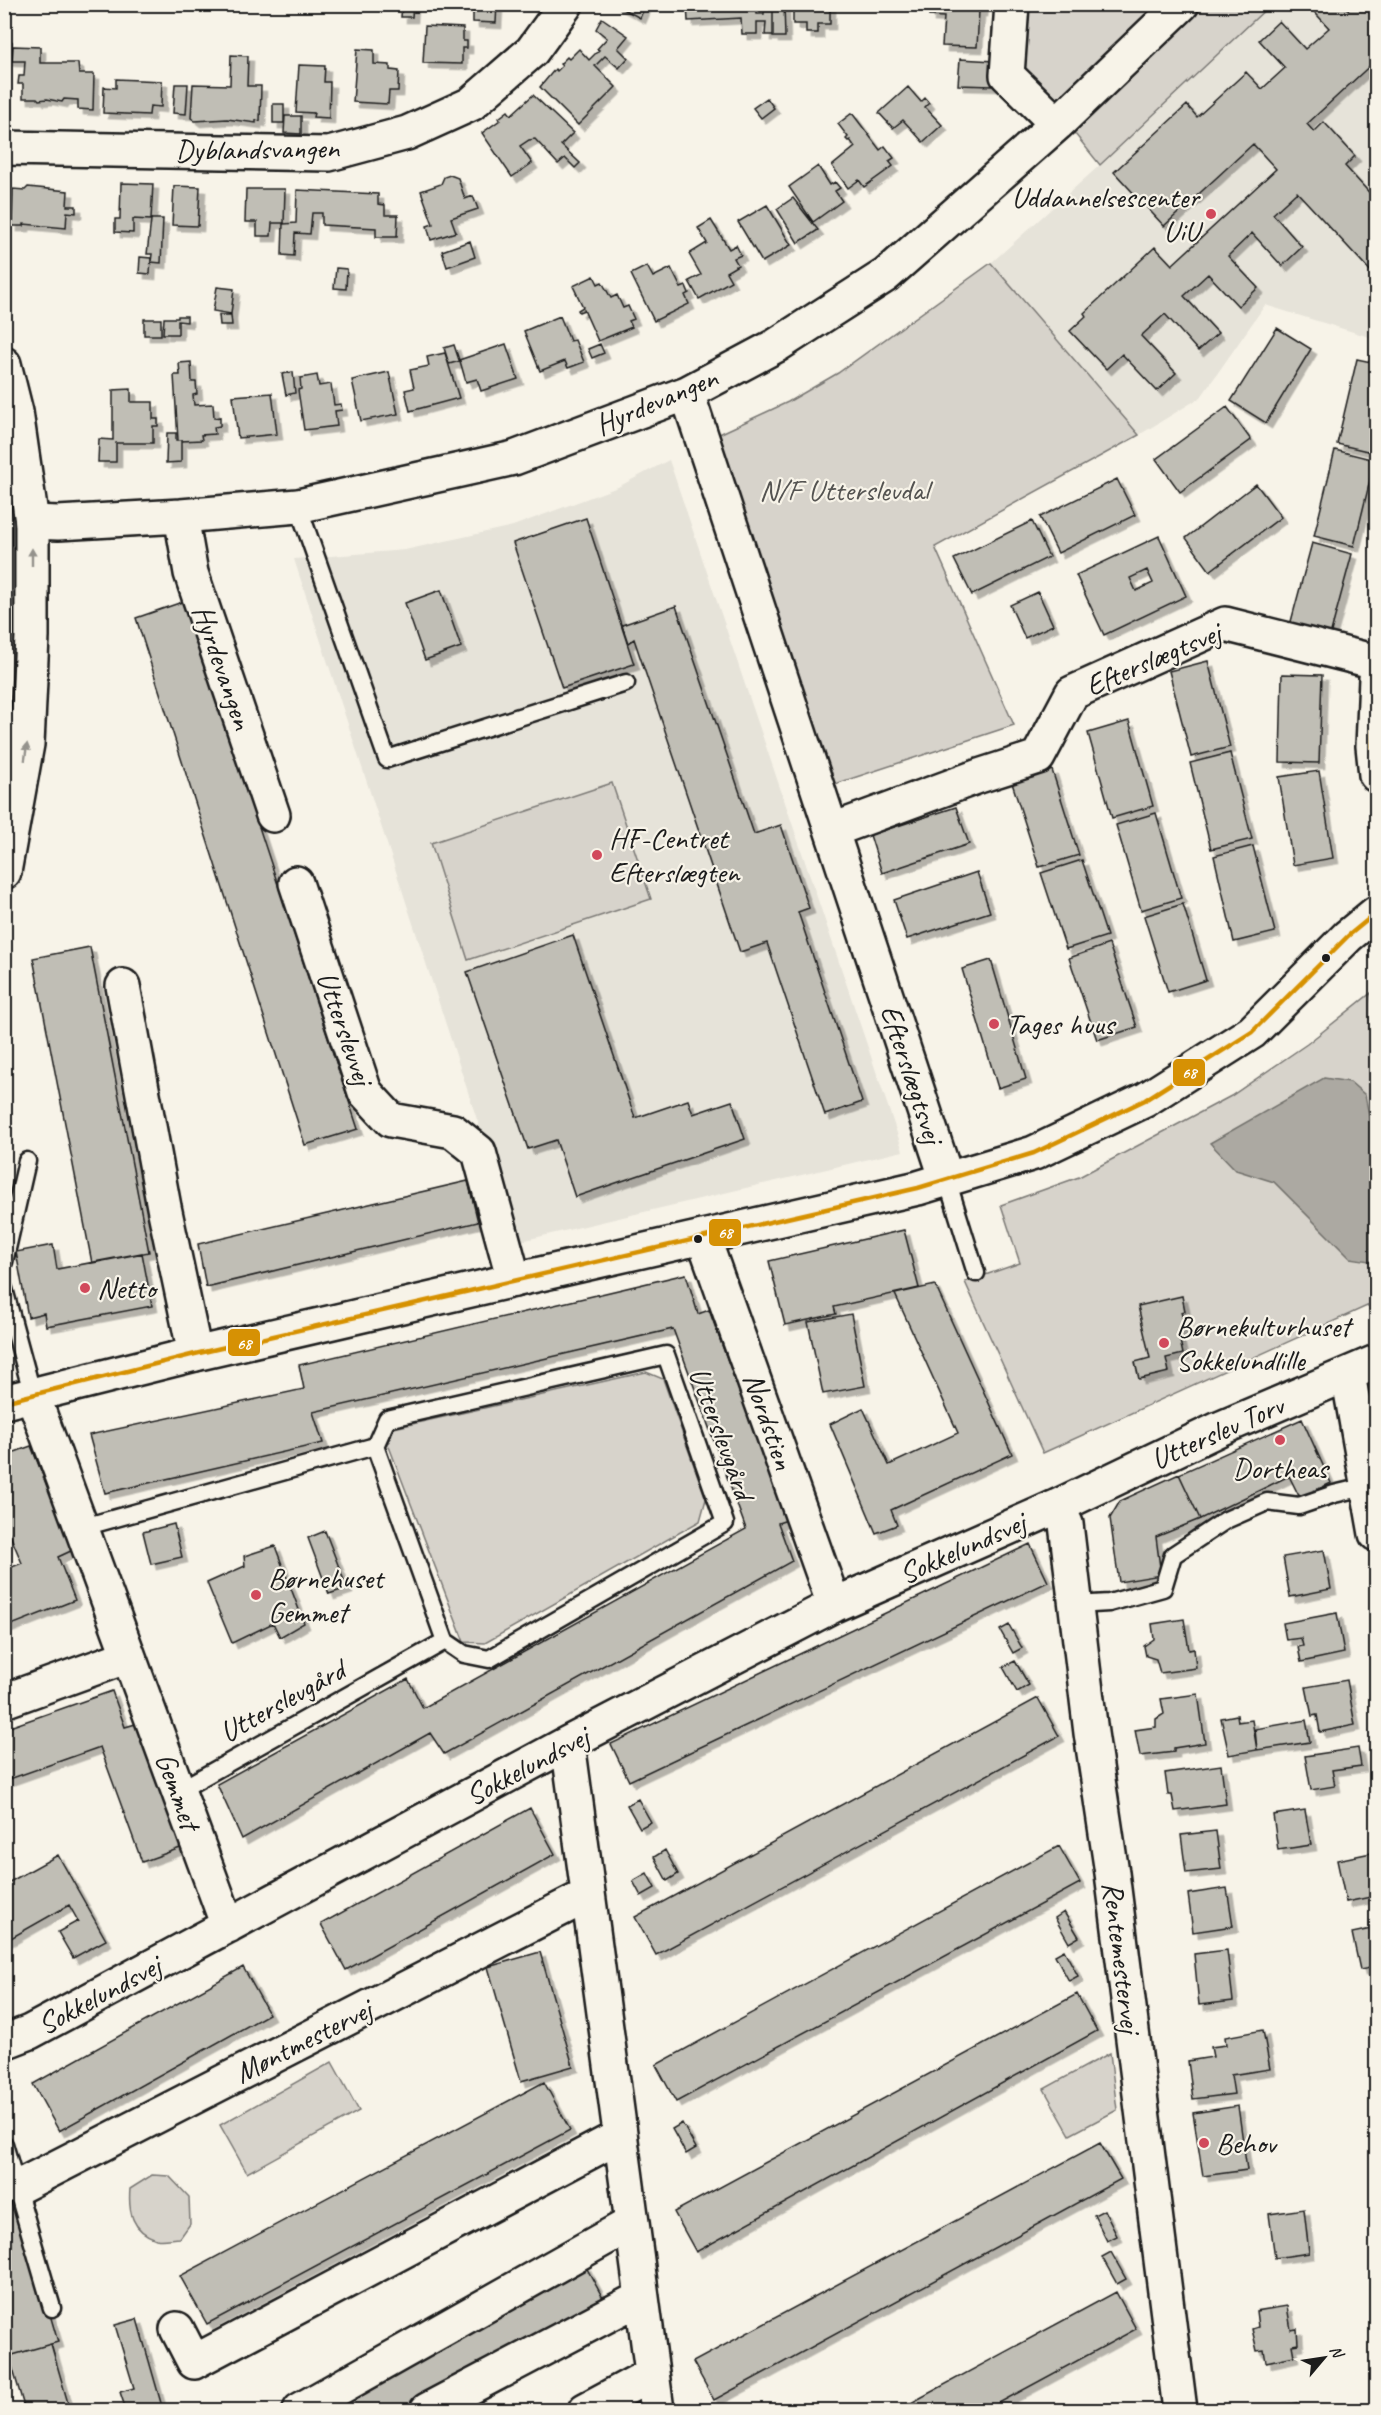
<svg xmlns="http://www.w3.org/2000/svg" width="1381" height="2415" viewBox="0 0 1381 2415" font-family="Caveat,sans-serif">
<defs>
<filter id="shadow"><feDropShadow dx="5.5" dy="5.5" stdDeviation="0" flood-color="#0004"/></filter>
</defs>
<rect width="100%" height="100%" fill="#f7f3e8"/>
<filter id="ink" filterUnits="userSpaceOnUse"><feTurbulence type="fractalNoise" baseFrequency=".0167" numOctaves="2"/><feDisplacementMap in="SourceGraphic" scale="12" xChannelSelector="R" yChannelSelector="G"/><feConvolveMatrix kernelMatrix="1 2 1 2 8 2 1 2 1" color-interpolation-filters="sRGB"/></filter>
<g filter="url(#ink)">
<!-- built -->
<path fill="#e6e3d9" d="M1270,5h106v334l-111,-34 -64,92 -62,38 -148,-172 109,-98z
M669,460l234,691 -386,91 -223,-683 111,-9 108,-24 105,-39z"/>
<!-- green -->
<path fill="#d7d3cb" stroke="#7a7874" stroke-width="1.5" d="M1025,5h245l-170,160 -79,-98z
M991,263l148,172 -204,112 79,178 -182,60 -117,-349 73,-34 50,-29z
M612,783l39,116 -183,61 -37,-117z
M1371,993l5,31v278l-333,151 -78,-171 55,-19 -19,-58 78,-28 152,-81 76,-52z
M646,1372l17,7 43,120 -6,22 -215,122 -21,-1 -76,-198 6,-16z
M1110,2053l7,57 -47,25 -26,-46z
M332,2062l27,49 -112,62 -27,-48z
M152,2175l17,1 20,21 1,27 -10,14c-7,0 -17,3 -24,1 -24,-8 -28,-27 -26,-50z"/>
<!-- water -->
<path fill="#aca9a2" stroke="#72716c" stroke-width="1.5" d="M1324,1078l26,4 15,13 11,56v111l-26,-4 -76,-76 -38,-12 -26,-27z"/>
<!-- building -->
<path fill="#c0beb5" stroke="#1c1c1c" stroke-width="1.5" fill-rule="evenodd" filter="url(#shadow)" d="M402,4h11l-1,13h-11z
M478,4h19l-1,19 -23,-1v-14l5,1z
M614,4h32l-6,14z
M687,4h69l1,10h7v-10h9v31h-8l1,-13h-9v12h-15l-1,-16 -53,3z
M773,4h11l1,33h-12z
M793,4h37v20h-12v9h-12v-9h-13z
M930,4l53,1 -1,6h-3l-2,36 -35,-1 2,-29 -15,-1z
M1307,4h36l5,6 6,-6h22v56l-69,64 7,8 10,-10 31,34 -10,10 31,34v77l-79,-85 -24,22 29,33 -20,19 -30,-33 -24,23 30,32 -20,18 -30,-32 -24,22 34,37 -20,18 -33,-37 -24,22 35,37 -19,18 -35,-37 -16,15 -36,-38 16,-15 -2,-3 71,-66 17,18 104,-96 -23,-25 -89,82 -50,-54 73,-67 10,12 49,-45 16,17 23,-21 -26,-28 20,-19 26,28 24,-21z
M602,18l26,18 -10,12 10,10 -9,10 -14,-12 -10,10 21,21 -38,38 -38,-38 15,-18 2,2 5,-5 -2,-2 7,-7 2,2 10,-10 10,11 10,-10 -2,-1 10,-11 -11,-9z
M425,26l38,2v13h4v7h-5v16l-39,-1z
M4,41l8,1 -1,19 -7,-1z
M13,46l27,1v16h38l1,11h15l-1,36 -15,-1v-9l-14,-1 -2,3 -15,-3 -8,1 -2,-2h-14v-14h-5l1,-8h5l1,-15h-13z
M357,49l17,1v14l16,1v5l9,1 -1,20h-9l-1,13 -35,-2z
M231,55l17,1 -1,30h14l-1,35 -4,-1v3l-29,-4 -32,2 -4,-3 2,-34 37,1z
M960,59l34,2 -1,25 -35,-1z
M299,65l26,1 -1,16h6l-1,36 -16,-1 1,-4 -18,-1z
M116,79l46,2 -1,26 -11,-1 -1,9 -46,-2 1,-26 12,1z
M175,84h13l-2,30 -13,-1z
M908,87l13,15 4,-4 4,5 -4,4 17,18 -19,17 -20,-22 -10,8 -14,-15z
M533,95l40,38 -12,12 19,18 -5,5 -10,-10 -7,6 -23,-25 -6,1 -9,6 12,17 -20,14 -30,-44 18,-13 -1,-2 9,-7 3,4z
M767,98l7,10 -13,10 -8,-10z
M273,104h11v19h-11z
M852,113l28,37 5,-4 9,12 -5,3 4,5 -29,21 -5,-7 -11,8 -16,-22 23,-19 -5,-7 -2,1 -2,-2 2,-2 -10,-13z
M285,116h16v18l-17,-1z
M818,166l12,19 5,-3 5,6 -5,3 7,10 -29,21 -24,-35z
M450,175l8,3 7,21 8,-3 5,13 -27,9 5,14 -25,8 -4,-14 6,-2 -12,-33 20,-7 3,-7z
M121,183l32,1 -2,35h12l-2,44 -10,-1 1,-8h-5l4,-34 -18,-1v14l-18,-1v-13h5z
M174,186l26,1 -2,39 -26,-1z
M28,187l40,4 -1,15h9v7l-9,-1 -1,16 -42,-4v2h-12l1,-37 12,1z
M246,189h39l-1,35 12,-1 1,-33 81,4v10l7,1v10h13l-1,22h-21v-9l-54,-3v-12h-10l-2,21 -15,-1 -1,23 -12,-1 1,-32h-11l-1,13h-14v-14h-12z
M793,198l25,32 -20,13 -21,-34z
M767,205l24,40 -29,17 -24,-40z
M711,220l18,29 7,-4 5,10 -7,3 4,7 -12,7 5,9 -32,18 -10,-18 12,-6 -12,-21 18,-11 -9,-15z
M470,241l5,16 -28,10 -5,-16z
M140,257l11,1 -1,16 -11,-1z
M647,266l6,11 18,-9 10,20 5,-2 3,7 -4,2 4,9 -35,17 -23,-47z
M336,268l11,1 -1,20 -12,-1z
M594,276l4,8 4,-2 9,16 6,-3 6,13 5,-2 6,13 -5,2 3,6 -34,14 -14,-31 -5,2 -1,-2 5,-3 -10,-21z
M217,287l17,2 -3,25 -18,-3z
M219,315h12l1,10h-12z
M178,316h9v6l-9,-1v13h-15l1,-16h14z
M560,316l10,25 5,-1 9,22 -16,6 -3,-7 -25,10 -16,-40z
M144,319h17v16h-17z
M1277,328l34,21 -45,74 -35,-22z
M506,344l12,35 -37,12 -4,-12 -11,3 -6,-21 -11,3 -5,-16 10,-3 5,15z
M600,344l4,9 -12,5 -4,-9z
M445,353l14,45 -49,13 -5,-21 9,-2 -4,-18 19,-4 -2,-9z
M1357,359l19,4v90l-39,-9z
M191,362l1,20h4l1,12 -4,1 1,10 19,-1 1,14 6,-1v9l-6,1 1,7 -14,1 1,5 -21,1v21l-15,1 1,-30h9v7h2l-4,-65h6l-1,-12z
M293,372l2,21 -9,2 -4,-21z
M389,372l9,42 -37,7 -9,-41z
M317,375l2,11 12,-2 3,21 7,-1 1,6 -7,1 2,15 -33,4 -6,-40 3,-1 -1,-11z
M131,389v13h22v17h5v7h-5v17h-37v19h-18l1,-23 14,1v-50z
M272,393l5,41 -39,4 -5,-42z
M1227,407l24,33 -71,52 -24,-33z
M1335,450l40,10 -21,86 -40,-10z
M1117,479l18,36 -77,38 -18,-36z
M1256,484l25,33 -71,54 -24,-33z
M586,518l48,146 -72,24 -49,-145z
M1032,521l17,36 -77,38 -18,-36z
M1159,536l27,60 -82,39 -28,-60zM1147,570l6,13 -17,8 -6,-13z
M1312,543l40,11 -23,85 -40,-10z
M441,590l20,57 -36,13 -20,-57z
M1038,592l15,33 -28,13 -15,-33z
M185,601l173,528 -53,16 -169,-527z
M676,606l78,228 27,-9 28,83 -11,4 64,190 -37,13 -58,-172 -27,9 -106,-313 -6,4 -6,-18z
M1208,661l22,86 -39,10 -22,-86z
M1282,674l40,1 -3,88 -39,-1z
M1129,721l24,85 -41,12 -24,-85z
M1230,753l22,86 -41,10 -21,-86z
M1052,770l27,85 -40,12 -27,-84z
M1319,771l14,87 -40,7 -14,-88z
M956,807l13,37 -87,29 -12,-38z
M1156,813l25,85 -40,12 -25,-85z
M1253,846l22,86 -41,10 -20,-86z
M1082,860l25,76 -41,13 -25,-76z
M977,872l13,40 -83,27 -13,-39z
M1183,904l23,76 -38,12 -24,-76z
M573,935l62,183 53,-18 5,14 39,-13 13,38 -170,58 -19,-57 -28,9 -61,-177z
M1109,944l28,83 -40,13 -28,-82z
M90,947l59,305 -57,11 -59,-305z
M991,960l35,119 -28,9 -36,-119z
M468,1181l10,41 -272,65 -8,-43z
M904,1230l15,58 -85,19 2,7 -51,11 -16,-64z
M53,1245l4,24 85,-16 10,53 -106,20 -2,-13 -16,4 -12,-65z
M686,1274l12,40 11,-4 78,210 -9,3 14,38 -348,193 -14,-21 -188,106 -25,-55 191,-105 15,29 323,-179 -73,-200 -360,83 10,31 -218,50 -16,-58 215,-46 -5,-24z
M935,1285l77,169 -121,56 6,15 -21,8 -46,-109 33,-16 26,57 69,-32 -63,-139z
M1182,1296l3,15 -4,1 5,18 -8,2 5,22 -17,4 3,14 -30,7 -4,-17 15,-4 -12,-52z
M851,1314l14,72 -42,8 -15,-72z
M1302,1419l29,64 -31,15 -11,-22 -89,43 -21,-45z
M31,1446l42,104 -15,7 17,43 -71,28v-58l18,-7 -18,-42v-65z
M1179,1474l21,45 -44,18 5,38 -42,7 -9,-64 10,-17z
M174,1524l8,33 -31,7 -8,-32z
M325,1531l22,57 -18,6 -21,-56z
M1030,1544l18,38 -419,199 -18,-37z
M275,1546l29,77 -24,14 -7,-14 -41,20 -25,-60 38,-17 -1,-10z
M1324,1550l7,39 -41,8 -7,-40z
M1337,1613l7,40 -43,9 -3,-15 5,-1 -2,-8 -15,2 -3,-17z
M1184,1619l5,31 5,-1 2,19 -36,5 -4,-14 -10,-3 -2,-10 10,-7 -2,-15z
M1009,1625l13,23 -9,5 -13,-23z
M1015,1661l14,24 -12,7 -14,-25z
M1347,1680l8,45 -35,7 -3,-17 -5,1 -6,-29z
M112,1691l13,36 14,-4 44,124 -41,15 -42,-115 -96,34v-52z
M1198,1694l7,49 -31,5v4l-34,4 -5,-26 21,-3v-8l8,-5 -3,-15z
M1038,1698l21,38 -403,219 -21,-38z
M1237,1715l1,7 14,-2 5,30 -28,5 -8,-37z
M1306,1720l4,22 -53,8 -2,-21z
M1358,1748l3,18 -29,4 3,16 -24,4 -6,-34z
M1221,1765l5,39 -51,7 -3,-16h-4l-3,-22z
M638,1799l13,23 -11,6 -13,-23z
M530,1808l25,46 -209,116 -25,-46z
M1305,1810l6,35 -33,5 -5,-35z
M1216,1831l5,38 -35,4 -5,-38z
M1059,1846l21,37 -404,219 -20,-37z
M665,1850l13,24 -11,7 -13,-24z
M1376,1852v44l-30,6 -9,-42z
M58,1855l48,85 -33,18 -15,-26 20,-11 -9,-16 -65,37v-57z
M647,1873l8,15 -14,8 -8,-15z
M1227,1888l6,38 -40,6 -5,-38z
M1064,1912l15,25 -10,6 -14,-25z
M1376,1928v39l-16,3 -8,-37z
M1064,1950l14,26 -9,5 -14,-26z
M1227,1950l6,51 -34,4 -5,-51z
M540,1952l33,114 -52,15 -33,-114z
M243,1967l26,47 -210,117 -26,-47z
M1077,1994l20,37 -401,221 -22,-40z
M1263,2030l7,39 -39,6 3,19 -41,5 -5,-38 25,-4 -2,-10 15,-2 -1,-8z
M544,2082l26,48 -363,194 -27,-48z
M1238,2106l9,64 -44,6 -10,-63z
M682,2123l14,25 -10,6 -14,-25z
M1100,2143l21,36 -407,221 -21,-38z
M4,2156l54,186 -49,14 -5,-16z
M1304,2209l5,44 -34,5 -6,-44z
M1104,2210l13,26 -10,5 -13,-26z
M1111,2252l15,27 -9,5 -15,-27z
M585,2265l20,37 -199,108h-89z
M1116,2292l20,37 -150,81h-88z
M1287,2306l4,24 6,-1 1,15 -6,1 2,11 -28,6 -2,-12 -7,1 -5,-22 6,-2 -2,-16z
M137,2319l26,91h-37l-6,-18 14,-4 -19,-63z
M51,2344l19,66h-45l-16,-54z
M1297,2403l1,7h-55z"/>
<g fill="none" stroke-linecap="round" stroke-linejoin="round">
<!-- lane casing -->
<g stroke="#1c1c1c" stroke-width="21">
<path id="lane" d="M298,506l89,253 239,-76
M947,1180l29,93
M4,1262l23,-101
M4,1289l29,107
M375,1446l70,195
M80,1528l295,-82 12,-27 279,-64 59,168 -236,136 -25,-5 -19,-13 -267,150
M1076,1605l33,-2 54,-15 10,-33 53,-35 41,-18 32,4 35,-12 34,-8
M4,2144l48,164"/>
</g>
<!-- street casing -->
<g stroke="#1c1c1c" stroke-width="38">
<path id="street" d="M1012,4l-5,71 50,49
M4,148l325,6 78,-21 64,-29 61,-53 34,-47
M687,393l260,787
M181,516l10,57 82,242
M32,522l26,1 123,-7 117,-10 216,-48 173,-65 90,-48 109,-70 171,-151 125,-120
M833,830l146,-54 59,-19 34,-64 153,-69 151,38
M296,883l69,209 26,28 62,11 26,21 35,128
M123,986l41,221 31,147
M703,1237l131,368
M1348,1374l28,160
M33,1396l195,530
M1058,1506l8,18 25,209 21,140 68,537
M4,1701l124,-45
M568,1743l89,667
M4,2042l26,-10 538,-289 266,-138 224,-99 161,-77 157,-67
M18,2187l570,-292
M177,2329l17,33 426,-226
M300,2410l332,-187
M427,2410l215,-113
M585,2410l67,-36"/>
</g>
<!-- secondary casing -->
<g stroke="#1c1c1c" stroke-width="38">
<path id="secondary" d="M4,364l12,48 16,110v115l-5,107 -23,128
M1376,678l-3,68 3,29
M4,1402l191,-48 319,-74 404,-92 116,-35 111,-53 107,-68 96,-96 28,-23"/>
</g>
<!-- lane -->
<use href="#lane" stroke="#f7f3e8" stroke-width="16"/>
<!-- street -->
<use href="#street" stroke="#f7f3e8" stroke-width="33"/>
<!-- secondary -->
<use href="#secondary" stroke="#f7f3e8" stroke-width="33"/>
<!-- bus-1 casing -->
<g stroke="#f7f3e8" stroke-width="9">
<path id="bus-1" d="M1376,678l-3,68 3,29
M4,1402l191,-48 723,-166 116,-35 111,-53 107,-68 96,-96 28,-23"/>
</g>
<!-- bus-1 -->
<use href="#bus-1" stroke="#d69104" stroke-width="4.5"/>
</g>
<!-- one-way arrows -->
<defs><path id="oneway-solid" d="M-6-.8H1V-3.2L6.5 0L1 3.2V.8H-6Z" transform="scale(1.5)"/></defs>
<g fill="#94928c">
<use href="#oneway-solid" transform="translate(32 557) rotate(-90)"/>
<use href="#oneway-solid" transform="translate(26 752) rotate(-82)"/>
</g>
</g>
<!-- markers -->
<g fill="#d1495b" stroke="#f7f3e8" stroke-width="2">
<circle cx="1211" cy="214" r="6"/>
<circle cx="597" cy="855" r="6"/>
<circle cx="994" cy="1024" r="6"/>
<circle cx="85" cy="1288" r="6"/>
<circle cx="1164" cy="1343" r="6"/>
<circle cx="1280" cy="1440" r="6"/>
<circle cx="256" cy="1595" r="6"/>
<circle cx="1204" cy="2143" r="6"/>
</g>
<g fill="#1c1c1c" stroke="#f7f3e8" stroke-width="2">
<circle cx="1326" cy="958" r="5"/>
<circle cx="698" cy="1239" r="5"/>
</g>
<g text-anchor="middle" stroke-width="4.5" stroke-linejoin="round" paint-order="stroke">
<!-- street labels -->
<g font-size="30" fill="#1c1c1c" stroke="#f7f3e8">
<text transform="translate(257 149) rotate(-1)" y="10">Dyblandsvangen</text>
<text transform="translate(656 401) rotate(-23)" y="10">Hyrdevangen</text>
<text transform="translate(1153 659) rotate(-23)" y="10">Efterslægtsvej</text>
<text transform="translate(223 667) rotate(71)" y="10">Hyrdevangen</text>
<text transform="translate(345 1028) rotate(71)" y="10">Utterslevvej</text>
<text transform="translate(912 1074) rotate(72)" y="10">Efterslægtsvej</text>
<text transform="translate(769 1421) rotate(71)" y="10">Nordstien</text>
<text transform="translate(1217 1432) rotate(-24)" y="10">Utterslev Torv</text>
<text transform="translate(722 1433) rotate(70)" y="10">Utterslevgård</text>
<text transform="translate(962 1548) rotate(-24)" y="10">Sokkelundsvej</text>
<text transform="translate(282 1701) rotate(-29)" y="10">Utterslevgård</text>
<text transform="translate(527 1766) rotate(-28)" y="10">Sokkelundsvej</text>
<text transform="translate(178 1791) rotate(70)" y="10">Gemmet</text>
<text transform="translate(1122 1957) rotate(83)" y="10">Rentemestervej</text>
<text transform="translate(99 1995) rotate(-28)" y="10">Sokkelundsvej</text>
<text transform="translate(303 2041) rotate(-27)" y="10">Møntmestervej</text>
</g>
<!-- poi labels -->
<g font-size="30" fill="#1c1c1c" stroke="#f7f3e8" text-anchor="start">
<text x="1199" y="207" text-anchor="end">Uddannelsescenter<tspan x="1199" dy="34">UiU</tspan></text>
<text x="609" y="848">HF-Centret<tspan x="609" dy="34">Efterslægten</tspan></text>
<text x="1006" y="1034">Tages huus</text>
<text x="97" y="1298">Netto</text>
<text x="1176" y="1336">Børnekulturhuset<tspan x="1176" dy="34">Sokkelundlille</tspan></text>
<text x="1280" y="1478" text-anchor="middle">Dortheas</text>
<text x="268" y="1588">Børnehuset<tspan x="268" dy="34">Gemmet</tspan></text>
<text x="1216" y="2153">Behov</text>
</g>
<!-- park labels -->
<g font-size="30" fill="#545351" stroke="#f7f3e8">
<text x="844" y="500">N/F Utterslevdal</text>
</g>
</g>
<g stroke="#f7f3e8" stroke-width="2">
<rect x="1172" y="1058" width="34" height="29" rx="6" fill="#d69104"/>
<rect x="708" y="1218" width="34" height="29" rx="6" fill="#d69104"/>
<rect x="227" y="1328" width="34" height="29" rx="6" fill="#d69104"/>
</g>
<g font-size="16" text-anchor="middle" font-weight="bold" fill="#fff">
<text x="1189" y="1078">68</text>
<text x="725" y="1238">68</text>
<text x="244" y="1349">68</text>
</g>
<!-- margin -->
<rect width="1381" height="2415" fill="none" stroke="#f7f3e8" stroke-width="24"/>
<rect x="12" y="12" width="1357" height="2391" fill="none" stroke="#1c1c1c" stroke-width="2" filter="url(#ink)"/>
<!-- north arrow -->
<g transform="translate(1324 2358) rotate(61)" stroke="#f7f3e8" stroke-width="4.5" paint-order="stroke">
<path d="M0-4.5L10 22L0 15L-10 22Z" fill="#1c1c1c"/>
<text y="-9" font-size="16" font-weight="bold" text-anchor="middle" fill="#1c1c1c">N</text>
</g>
</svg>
